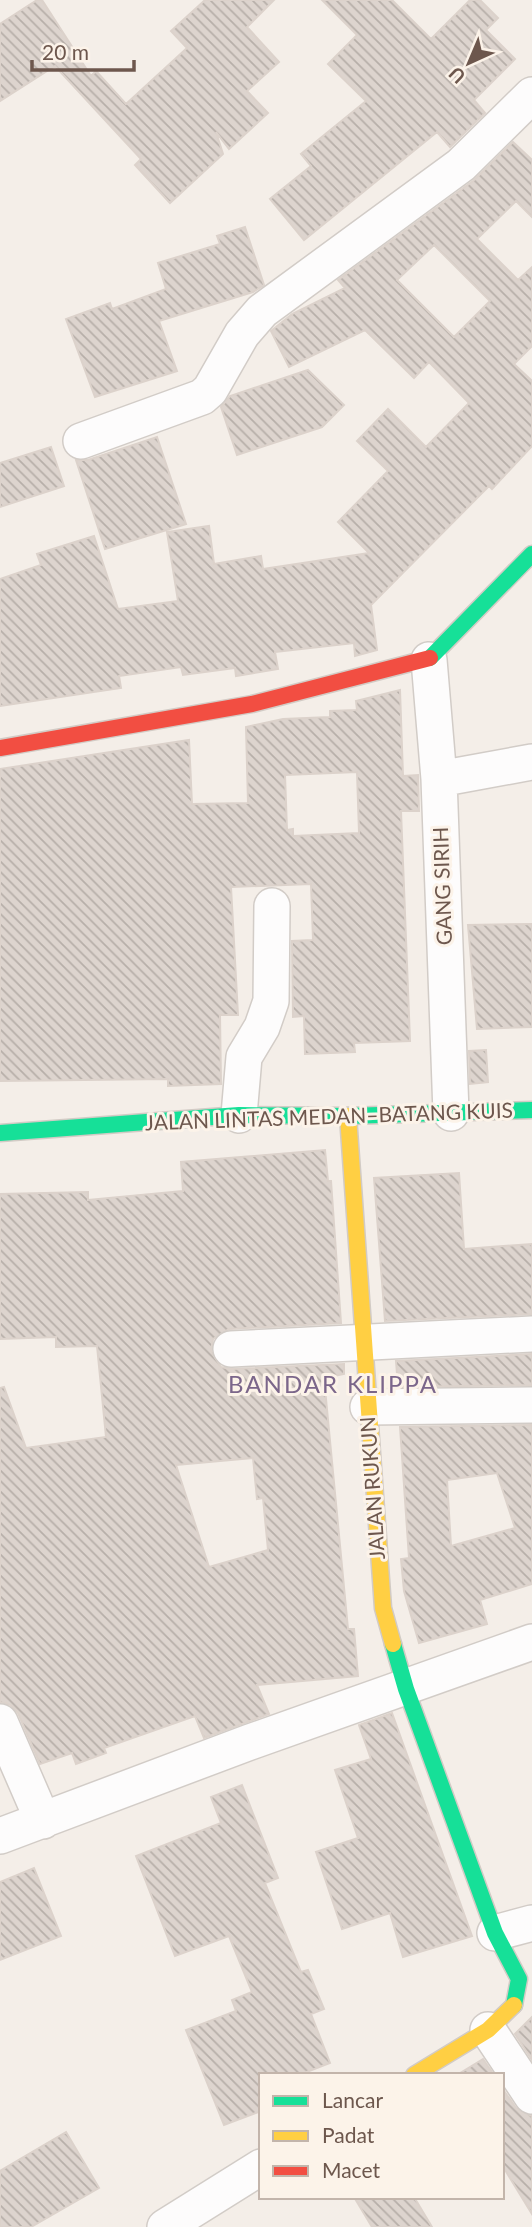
<svg xmlns="http://www.w3.org/2000/svg" width="532" height="2227" viewBox="0 0 532 2227" font-family="Lato,sans-serif">
<defs>
<pattern id="building-back-hatch" width="6" height="6" patternUnits="userSpaceOnUse" patternTransform="scale(1.75)"><rect width="6" height="6" fill="#ddd4ce"/><path d="M-1 5l2 2M0 0l6 6M5-1l2 2" fill="none" stroke="#b7afa9"/></pattern>
</defs>
<rect width="100%" height="100%" fill="#f4eee8"/>
<!-- building -->
<path fill="url(#building-back-hatch)" stroke="#dcd2cb" stroke-width="2" fill-rule="evenodd" d="M37,0h5l49,76 5,-5 30,33 61,-56 -16,-17 34,-31h69l-27,27 32,35 -32,29 21,22 -39,36 -13,-17 7,22 -53,49 -35,-38 6,-6 -86,-93 -55,35v-77z
M322,0h70l39,39 39,-39h10l18,18 -12,12 29,29 -41,41 11,13 -35,34 -13,-15 -133,108 -34,-41 41,-33 -10,-12 65,-53 -38,-37 29,-29z
M513,142l19,18v57l-16,-16 -39,38 41,41 14,-13v79l-18,18 18,17v65l-40,43 -3,-3 -118,119 6,45 -22,6 -1,-13 -79,9 3,17 -42,7 -1,-8 -52,7 -2,-8 -62,9 2,12 -121,18v-127l41,-14 -4,-11 57,-18 24,73 60,-8 -11,-69 42,-6 5,38 47,-8 2,13 106,-16 -31,-31 50,-51 -31,-30 31,-32 38,38 43,-44 -40,-41 -15,16 -49,-48 -76,37 -18,-36 21,-17 53,-26 -7,-8 135,-99zM434,245l56,56 -36,36 -57,-57z
M245,227l19,58 -11,7 -94,29 18,50 -82,26 -29,-78 44,-16 2,6 54,-20 -8,-26 62,-19 -3,-8z
M308,370l36,35 -22,22 -85,28 -16,-48 9,-11z
M157,437l29,87 -81,25 -29,-89h12z
M51,447l13,39 -64,21v-44z
M400,690l3,86 15,-1 1,36h-18l9,230 -56,2 1,9 -50,2 -1,-38 -11,1 -1,-76 21,-1 -2,-56 -80,3 7,128h-18l1,69 -53,2v-7l-168,2v-312l189,-29 3,64 56,-1 -2,-76 37,-8 47,-2v-6l27,-1 -1,-9zM357,772l2,61 -66,3v-7l-6,1 -2,-55z
M532,924v103l-55,2 -9,-104z
M486,1050l2,32 -18,2 -1,-33z
M325,1150l3,31h3l10,142 -112,6 -16,10 -2,12 10,16 10,2 113,-5v10l-20,4 24,251h6l4,47 -101,9 12,29 -65,24 -9,-22 -91,32 2,5 -30,11 -4,-11 -32,11 -22,-51 -7,-8 -11,-3v-314l4,-1 22,61 80,-11 -9,-91 -41,1v-10l-56,2v-145l88,-2v8l95,-9 -2,-29zM253,1458l4,41 6,-1 5,52 -59,17 -33,-102z
M459,1173l5,76 68,-5v70l-147,7 -11,-143z
M532,1354v31l-134,2 -2,-26z
M532,1425v159l-52,16 7,24 -68,19 -15,-52 -3,-32 8,-1 -9,-131zM497,1473l18,55 -64,18 -4,-66z
M392,1713l80,223 -69,21 -13,-44 -48,16 -26,-77 42,-14 -23,-68 36,-11 -12,-34z
M242,1785l36,93 -13,5 36,89 7,-2 16,39 -13,5 19,49 -31,12h-38v36l-37,14 -38,-95 50,-19 -4,-11 20,-8 -23,-56 -54,20 -39,-100 85,-33 -10,-26z
M34,1868l27,68 -61,24v-78z
M532,2017v43l-17,-26z
M483,2059l11,16h-37z
M502,2088l14,20 16,8v98l-30,-49z
M66,2132l33,56 -68,39h-31v-56z
M354,2197h60l18,30h-60z"/>
<g fill="none" stroke-linecap="round" stroke-linejoin="round">
<!-- street casing -->
<g stroke="#d2ccc7" stroke-width="38">
<path id="street" d="M81,441l121,-44 8,-7 32,-56 20,-23 199,-146 71,-70
M429,660l10,119 12,334
M439,779l93,-17
M239,1115l5,-58 18,-30 9,-26 1,-95
M231,1349l301,-15
M368,1407l164,-2
M0,1722l43,99
M0,1836l250,-94 282,-100
M495,1933l37,-10
M488,2030l44,66
M165,2227l96,-60"/>
</g>
<!-- fast casing -->
<g stroke="#d2cbc5" stroke-width="19">
<path id="fast" d="M430,658l102,-104
M0,1133l239,-18 109,1 184,-6
M393,1644l13,45 89,244 24,46 -5,26"/>
</g>
<!-- slow casing -->
<g stroke="#d2cbc5" stroke-width="19">
<path id="slow" d="M348,1116l35,492 10,36
M414,2075l74,-45 26,-25"/>
</g>
<!-- jam casing -->
<g stroke="#d2cbc5" stroke-width="19">
<path id="jam" d="M0,748l252,-44 178,-46"/>
</g>
<!-- street -->
<use href="#street" stroke="#fdfcfc" stroke-width="35"/>
<!-- fast -->
<use href="#fast" stroke="#16e098" stroke-width="16"/>
<!-- slow -->
<use href="#slow" stroke="#ffcf43" stroke-width="16"/>
<!-- jam -->
<use href="#jam" stroke="#f24e42" stroke-width="16"/>
</g>
<g text-anchor="middle" stroke-width="6" stroke-linejoin="round" paint-order="stroke">
<!-- street labels -->
<g font-size="21" fill="#6d574d" stroke="#fcf3e9">
<text transform="translate(443 886) rotate(-92)" y="7">GANG SIRIH</text>
<text transform="translate(329 1117) rotate(-2)" y="7">JALAN LINTAS MEDAN–BATANG KUIS</text>
<text transform="translate(373 1488) rotate(-94)" y="7">JALAN RUKUN</text>
</g>
<!-- quarter labels -->
<g font-size="24" letter-spacing="2" fill="#7b668a" stroke="#fcf3e9">
<text x="333" y="1393">BANDAR KLIPPA</text>
</g>
</g>
<!-- legend -->
<rect x="259" y="2073" width="245" height="126" fill="#fcf3e9" stroke="#c3b5ab" stroke-width="2"/>
<rect x="273" y="2096" width="35" height="10" fill="#16e098" stroke="#c3b5ab" stroke-width="2"/>
<text x="322" y="2108" font-size="21" fill="#6d574d">Lancar</text>
<rect x="273" y="2131" width="35" height="10" fill="#ffcf43" stroke="#c3b5ab" stroke-width="2"/>
<text x="322" y="2143" font-size="21" fill="#6d574d">Padat</text>
<rect x="273" y="2166" width="35" height="10" fill="#f24e42" stroke="#c3b5ab" stroke-width="2"/>
<text x="322" y="2178" font-size="21" fill="#6d574d">Macet</text>
<!-- north arrow -->
<g transform="translate(469 63) rotate(224)" stroke="#fcf3e9" stroke-width="5" paint-order="stroke">
<path d="M0-5L12 26L0 18L-12 26Z" fill="#6d574d"/>
<text y="-10" font-size="19" font-weight="bold" text-anchor="middle" fill="#6d574d">U</text>
</g>
<!-- scale -->
<path d="M32 60v10h102v-10" fill="none" stroke="#6d574d" stroke-width="3.5"/>
<text x="42" y="60" font-size="21" fill="#6d574d" stroke="#fcf3e9" stroke-width="5" paint-order="stroke">20 m</text>
</svg>
